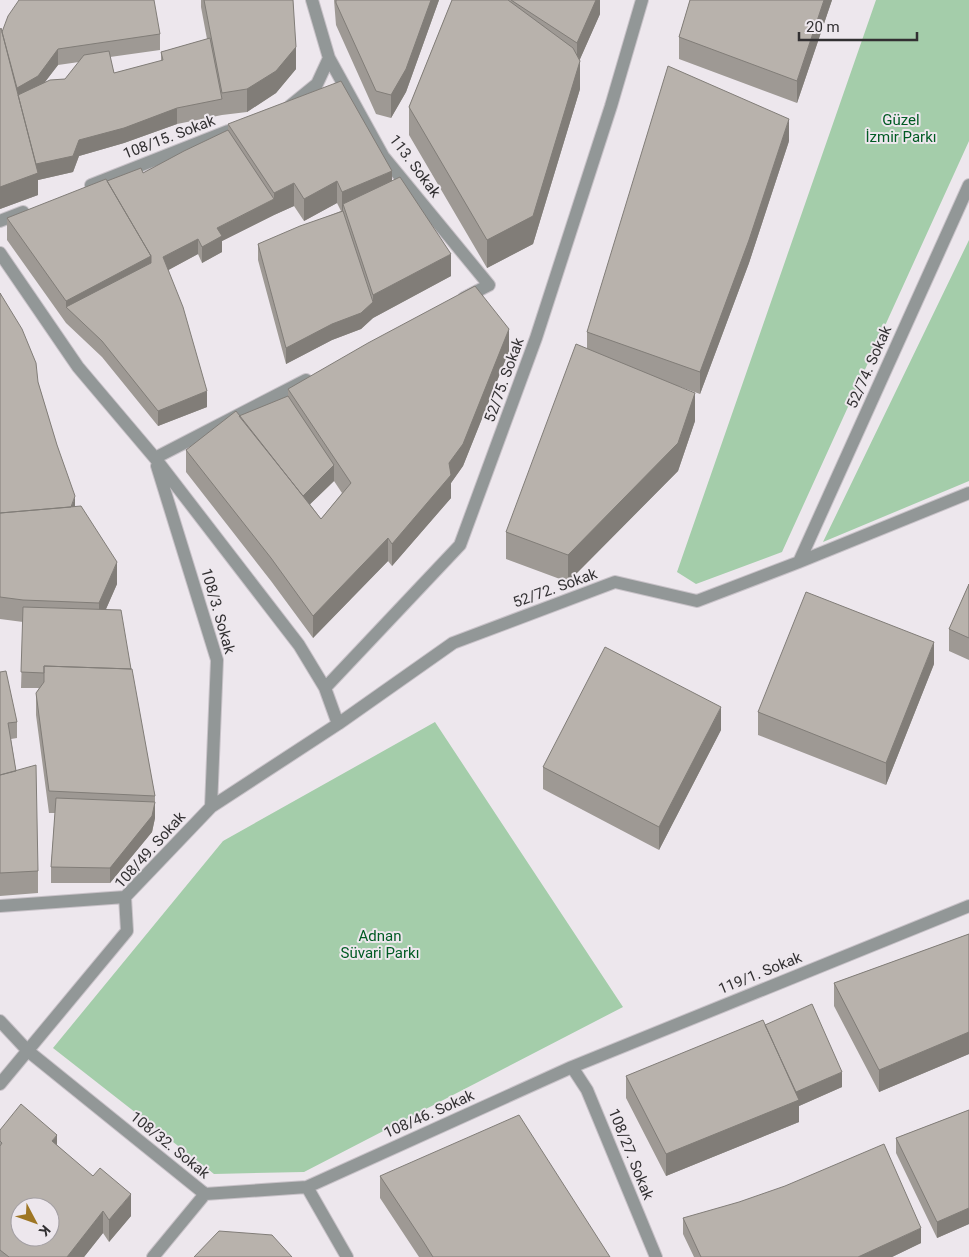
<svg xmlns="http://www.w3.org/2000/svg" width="969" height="1257" viewBox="0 0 969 1257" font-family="Roboto,sans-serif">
<rect width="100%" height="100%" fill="#ede7ed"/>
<!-- green -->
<path fill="#a4cdaa" d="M876,0h93v141l-187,411 -86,32 -19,-12z
M969,240v241l-146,61z
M435,722l188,285 -319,165 -90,2 -161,-126 170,-207z"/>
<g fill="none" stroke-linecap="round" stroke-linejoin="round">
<!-- minor casing -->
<g stroke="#c8c2c8" stroke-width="14">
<path id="minor" d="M329,58l54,98 106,129 -25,13
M290,106l27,-22 12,-26 -17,-58
M91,185l137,-54
M0,221l23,-9
M0,253l78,114 77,91 144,187 26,43
M155,458l151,-78
M157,466l60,194 -6,147
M799,562l170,-377
M338,724l-13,-36 135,-143 76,-207 75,-232 31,-106
M0,906l125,-9
M0,1021l28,30 177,143 102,-7 265,-120 397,-161
M572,1067l15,23 69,167
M0,1084l127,-153 -2,-34 86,-90 127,-83 115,-81 162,-61 82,19 102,-39 170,-69
M307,1187l40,70
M153,1257l52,-63"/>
</g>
<!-- minor -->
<use href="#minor" stroke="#929797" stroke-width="12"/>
</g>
<!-- wall -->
<path fill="#9e9994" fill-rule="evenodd" d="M201,0h92l3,69 -20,24 -29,19 -25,3 -45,9 -53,19 -45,13 -6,16 -35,8v15l-38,14v-179l2,2 158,2v16l-50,7 4,16 47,-12v-9l46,-13 -6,-32zM79,62l-14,17 -20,3 13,-17z
M334,0h105l-33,92 -15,26 -15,-4 -40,-89z
M452,0h148v14l-21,47 1,28 -47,155 -46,24 -78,-133v-28z
M690,0h142l-35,103 -118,-44v-22z
M228,124l164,57 59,95 -78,42 -12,11 -29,11 -46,24 -28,-104v-16l83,-33 -4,-8 -33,18 -10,-15 -20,9 -52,26v11l-20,11 -4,-9 -30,16 39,137 -49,19 -56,-69 -36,-34 -59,-83v-22l100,-37 36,-8 85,-43z
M789,141l-40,122 -49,131 -22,-8 17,35 -17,50 -110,111 -62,-23v-27l81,-183v-17z
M0,293l38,89 37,125 42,77 -11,25 25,60 24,127v22l-3,14 -42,51h-59v-16l4,-54h-6l-13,-98v-22l3,-5h-18l2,-66 -23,-3z
M509,351l-46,115 -12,17v15l-59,68 -4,-5 -75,77 -42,-57 -85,-109v-22l53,-34 49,-20v-7zM334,481l8,12 -21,26 -11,-15z
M969,584v76l-20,-9v-22z
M934,664l-48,121 -128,-50v-23z
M0,672l17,50v16l-6,1 5,32 22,100v22l-38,3z
M721,730l-62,120 -116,-61v-22z
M969,934v120l-90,38 -45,-86v-23l91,-33z
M765,1025l77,62 -43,19v16l-133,54 -40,-78v-22z
M969,1110v114l-32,14 -41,-85v-15z
M0,1130l57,15 74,71 -22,26 -6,-9 -19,24h-84z
M380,1176l230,81h-191l-39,-59z
M683,1218l238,25 -29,14h-198l-11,-23z"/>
<!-- shaded-wall -->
<path fill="#817d78" d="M431,0h8l-33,92 -15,26v-23z
M592,0h8v14l-23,52v-23z
M824,0h8l-35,103v-22z
M296,47v22l-20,24 -29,19v-23z
M58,49v16l-20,26 -19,11 -4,-13z
M580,61v28l-47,155 -46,24v-28z
M177,108v16l-53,19 -45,13 -6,16 -35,8v15l-38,14v-22l34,-22 45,-25z
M789,119v22l-40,122 -49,131v-22z
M392,171v22l-49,11v10h-1v-22z
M337,181v22l-33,18v-22z
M294,183v23l-20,9 -52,26v11l-20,11v-16l15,-19 57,-29v-6z
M198,239v15l-35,19v-16z
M451,254v22l-78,42 -12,11 -29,11 -46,24v-16l87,-46v-7z
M151,256v23l-85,28v-6z
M509,329v22l-46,115 -12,17v15l-59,68v-22l57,-81z
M207,391v16l-49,19v-15z
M695,393v28l-17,50 -110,111v-27z
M334,465v16l-34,33v-16z
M75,496v15l-4,-2z
M388,538v23l-75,77v-22z
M117,562v22l-18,41v-22z
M934,642v22l-48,121v-22z
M721,707v23l-62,120v-23z
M155,802v16l-3,14 -42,51v-15z
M969,1032v22l-90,38v-22z
M842,1072v15l-43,19v16l-133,54v-22l127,-61z
M57,1135v22l-5,-16z
M131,1194v22l-22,26v-22z
M969,1208v16l-32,14v-16z
M103,1211v22l-19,24h-17z
M921,1228v15l-29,14h-34z"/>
<!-- building -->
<path fill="#b8b2ac" stroke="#817d78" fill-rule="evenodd" d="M19,0h135l6,34 -102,15 -20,27 -21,12 -15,-56 6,-16z
M204,0h89l3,47 -20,24 -29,18 -25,4z
M336,0h95l-25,69 -15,26 -15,-4 -40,-88z
M452,0h56l65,48 7,13 -47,155 -46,24 -78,-133z
M511,0h85l-19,43z
M690,0h134l-27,81 -118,-44z
M1,28l37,145 -38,14v-157z
M210,38l12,61 -45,9 -53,20 -45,12 -6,16 -37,8 -18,-69 32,-15 15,-1 19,-24 25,-4 5,22 49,-13 -2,-8z
M668,66l121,53 -40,121 -49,132 -113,-40z
M341,81l51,90 -50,21 -5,-11 -33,18 -10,-16 -20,10 -46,-69z
M228,130l46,69 -57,29 5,8 -20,11 -4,-8 -35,18 20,50 24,84 -49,20 -56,-70 -36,-34 85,-44v-7l-44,-75 34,-13 2,5 41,-22z
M400,177l51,77 -78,41 -30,-91z
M106,179l45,77 -85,45 -59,-83z
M343,211l30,91 -12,11 -29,11 -46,24 -28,-104 42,-18z
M475,286l34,43 -46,115 -14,19 2,12 -59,69 -4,-6 -75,78 -42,-58 -85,-108 50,-39 85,108 30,-36 -63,-94 80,-46z
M0,293l22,36 14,34 2,19 19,63 18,51 -4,11 -71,6z
M576,344l119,49 -17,50 -110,112 -62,-23z
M288,396l46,69 -31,31 -64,-80z
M81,506l36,56 -18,41 -76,-3 -23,-3v-84z
M969,584v54l-20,-9z
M806,592l128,50 -48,121 -128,-51z
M23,607l98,3 10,59 -87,-3v7l-23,-1z
M605,647l116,60 -62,120 -116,-60z
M44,666l88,3 23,127 -106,-5 -13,-98 8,-11z
M6,671l11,51 -9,1 8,48 -16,4v-103z
M36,765l2,106 -38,2v-98z
M56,798l99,4 -3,14 -42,52 -59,-1z
M969,934v98l-90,38 -45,-87 91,-33z
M812,1004l30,68 -46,20 -31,-67z
M763,1020l36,80 -133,54 -40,-78z
M21,1104l36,31 -5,6 41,35 7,-8 31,26 -22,26 -6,-9 -36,46h-58l-9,-7v-104l2,-3 -2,-2v-11zM20,1207h30v30h-30z
M969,1110v98l-32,14 -41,-84z
M519,1115l91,142h-177l-10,-16 -43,-65z
M884,1144l37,84 -63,29h-157l-18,-39 56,-16 46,-16z
M219,1231l53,4 20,22h-98z"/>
<g text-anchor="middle" stroke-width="4" stroke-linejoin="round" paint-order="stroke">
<!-- park labels -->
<g font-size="15" fill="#005b23" stroke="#ede7ed">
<text x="901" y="125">Güzel<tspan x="901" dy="17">İzmir Parkı</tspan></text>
<text x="380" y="941">Adnan<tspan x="380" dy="17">Süvari Parkı</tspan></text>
</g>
<!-- street labels -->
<g font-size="15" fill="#323032" stroke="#ede7ed">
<text transform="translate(169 137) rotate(-21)" y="5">108/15. Sokak</text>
<text transform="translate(415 166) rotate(53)" y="5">113. Sokak</text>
<text transform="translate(869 367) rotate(-66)" y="5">52/74. Sokak</text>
<text transform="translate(504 380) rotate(-70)" y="5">52/75. Sokak</text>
<text transform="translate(555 588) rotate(-20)" y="5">52/72. Sokak</text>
<text transform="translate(218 611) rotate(74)" y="5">108/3. Sokak</text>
<text transform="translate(150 850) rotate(-48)" y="5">108/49. Sokak</text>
<text transform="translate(760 973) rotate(-22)" y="5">119/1. Sokak</text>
<text transform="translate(429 1114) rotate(-24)" y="5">108/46. Sokak</text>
<text transform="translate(170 1145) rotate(39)" y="5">108/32. Sokak</text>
<text transform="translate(631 1154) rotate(68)" y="5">108/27. Sokak</text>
</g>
</g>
<!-- north arrow -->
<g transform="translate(35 1222) rotate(131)"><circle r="24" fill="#ede7ed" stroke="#a29ea2"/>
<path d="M0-4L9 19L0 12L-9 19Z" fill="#9e7624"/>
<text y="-8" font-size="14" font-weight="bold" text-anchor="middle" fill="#323032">K</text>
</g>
<!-- scale -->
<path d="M799 32v8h118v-8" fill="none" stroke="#323032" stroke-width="2.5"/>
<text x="806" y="32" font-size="15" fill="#323032" stroke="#ede7ed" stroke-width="4" paint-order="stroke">20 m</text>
</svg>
